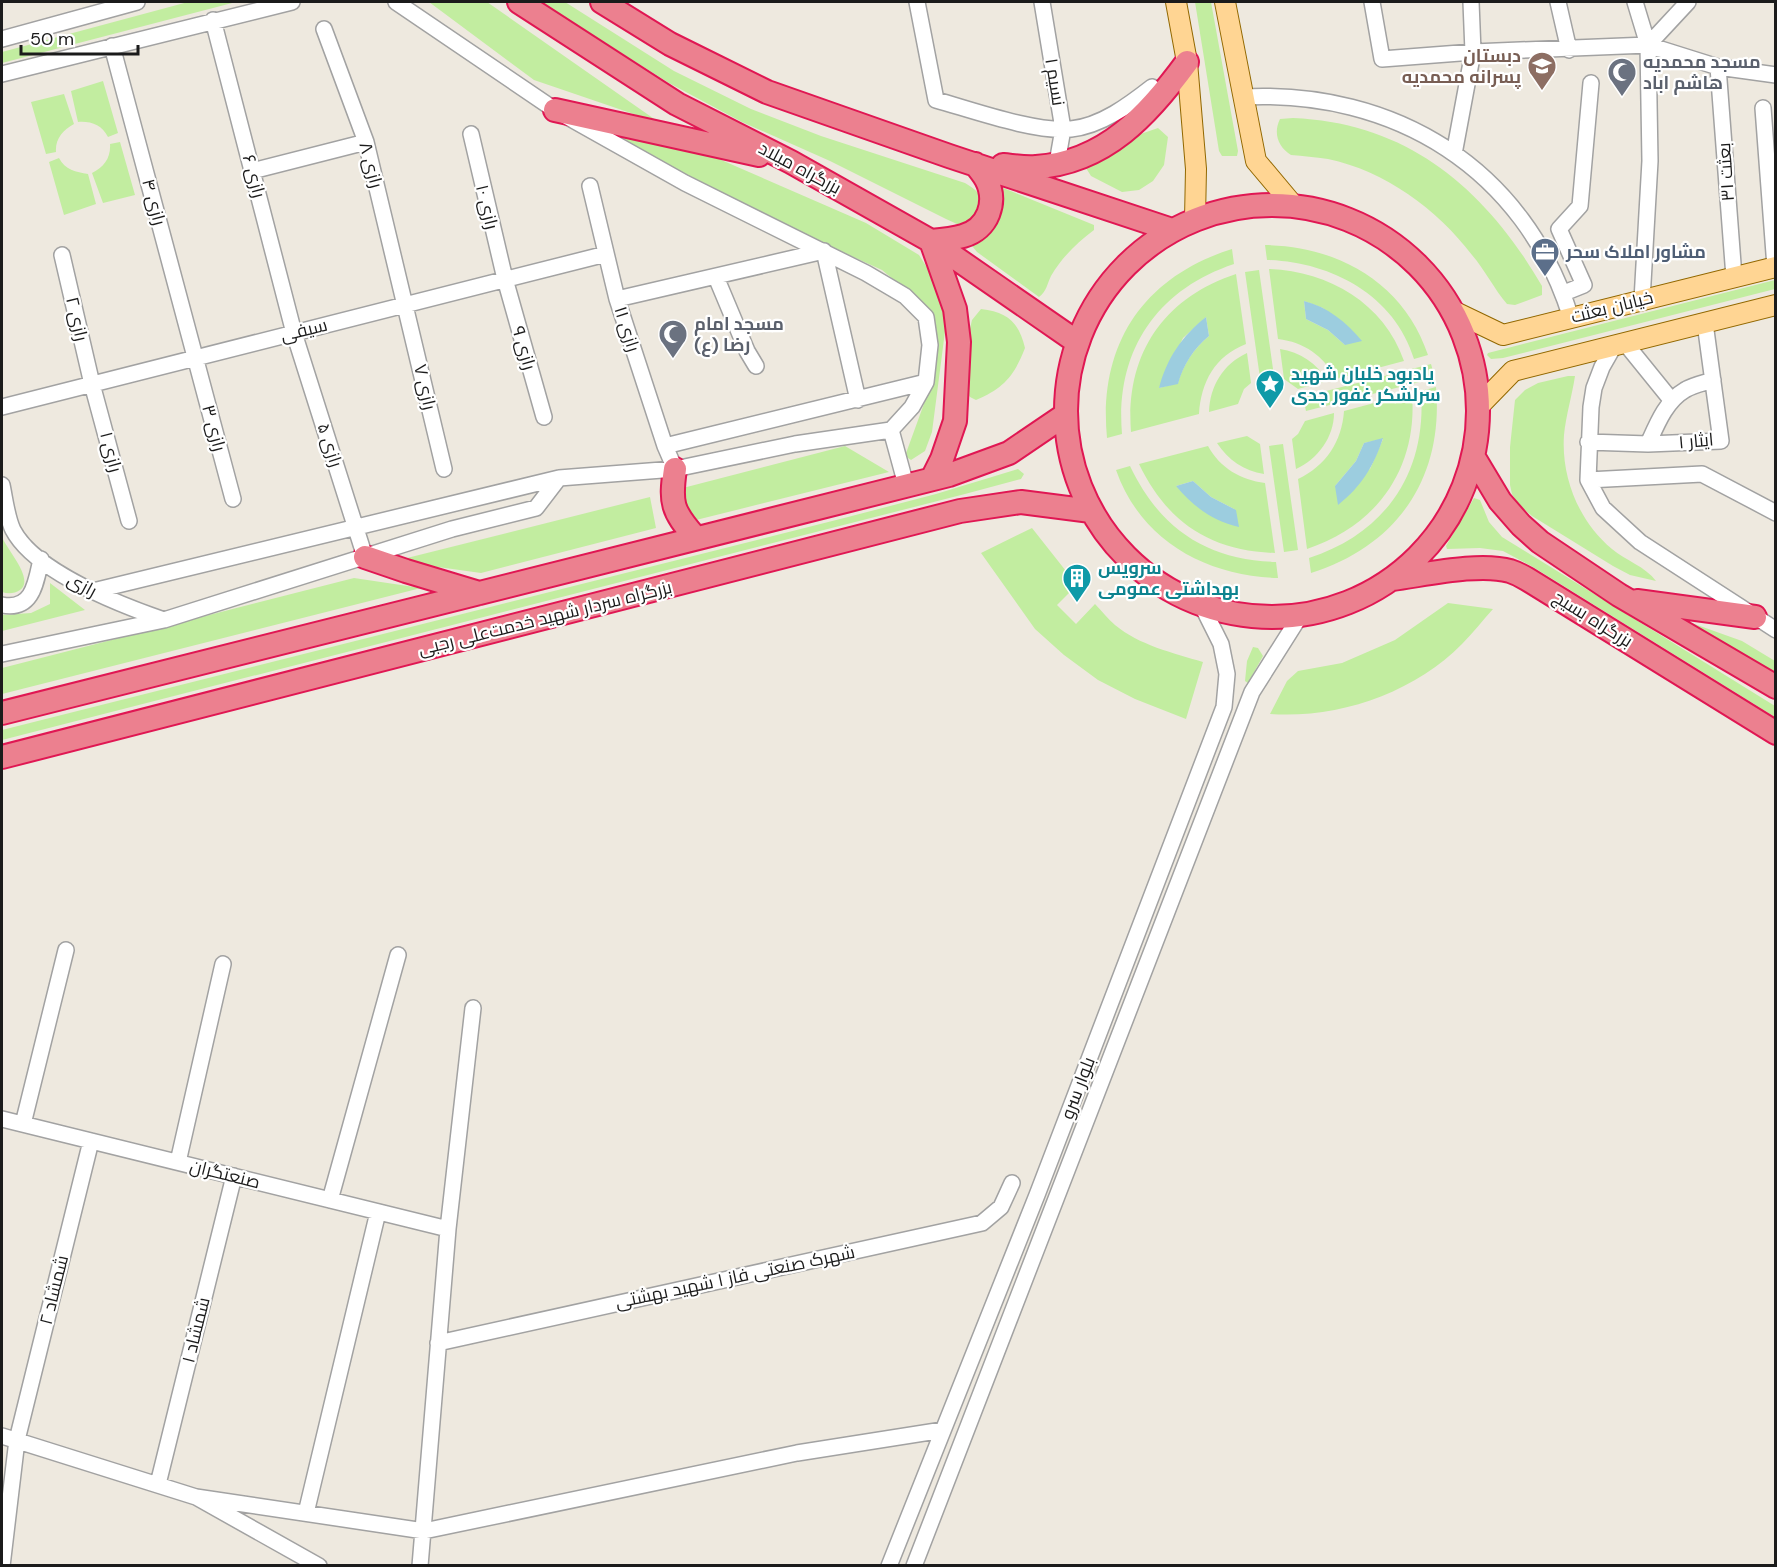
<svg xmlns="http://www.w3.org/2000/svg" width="1777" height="1567" viewBox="0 0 1777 1567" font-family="'DM Sans',Cairo,sans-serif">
<rect width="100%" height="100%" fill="#eee9df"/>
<!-- grass -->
<path fill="#c2eda0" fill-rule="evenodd" d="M188,2h48l-234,61v-11z
M429,2h58l173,121 -126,-43z
M541,2h24l109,69 77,38 70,27 144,47c23,13 18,21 5,41h-13l-11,-5 -116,-58 -88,-39 -73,-39z
M1195,2h16l27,149 -1,5h-15l-3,-5z
M103,81l15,52 -10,4c-6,-12 -17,-16 -30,-15l-7,-31z
M64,94l10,30c-11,6 -19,15 -18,28l-10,2 -15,-52z
M1293,118c117,5 193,72 249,168v9l-27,10 -8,-1c-13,-15 -22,-34 -35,-49 -35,-46 -87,-84 -144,-96 -13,-2 -25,-3 -37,-4 -13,-8 -18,-22 -11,-36z
M1158,128l10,9 -4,28 -11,16 -14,9 -17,2 -31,-16 -5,-8v-6l49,-26z
M597,129l122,30 147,64 53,32 19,30 9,31 -15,116 -7,19 -14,9 -6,-4 28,-77 4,-45 -7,-24 -48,-40 -117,-53z
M120,142l15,53 -32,8 -11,-30c12,-6 19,-15 18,-29z
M59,158c6,12 17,14 29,16l8,30 -32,11 -15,-53z
M996,185l98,40v5c-17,13 -32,27 -43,46 -4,8 -4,15 -12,21l-62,-45 -9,-11z
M1265,245c73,1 139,38 163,110l-14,4c-20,-65 -84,-97 -147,-99z
M1232,249l2,15c-78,26 -119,88 -112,170l-15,4c-9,-93 36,-161 125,-189z
M1269,269c59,2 115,34 135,92l-68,18c-12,-23 -32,-37 -58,-40zM1304,301l19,7 22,37 -17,-15 -22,-11z
M1259,270l15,106 -14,2 -15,-106z
M1236,274l10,70c-31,12 -45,38 -47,70l-68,18c-6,-77 32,-134 105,-158zM1206,317l3,19c-15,12 -26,29 -31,47l-19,5 24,-50z
M1775,280v9l-272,69 -12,1 -4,-4 1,-2z
M981,309c26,3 38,13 44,39 -11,28 -21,40 -49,52l-6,-3 -6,-8 -1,-31 9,-38z
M1280,349c20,3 37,14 47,32l-29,8 -14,-10z
M1247,353l4,30 -7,6 -6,15 -29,8c1,-26 14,-48 38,-59z
M1431,364l4,14 -129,33 -3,-14z
M1568,376h7c-3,20 -9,39 -11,59 -3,42 15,87 48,114 13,11 34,18 44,32l-26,-6 -17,-9 -81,-50 -13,-11 -7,-11 -2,-9v-38l5,-47 10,-10 13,-7z
M1436,387c8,91 -39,159 -125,186l-2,-15c77,-25 118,-86 112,-167z
M1412,393c6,75 -34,132 -105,156l-9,-70c28,-13 44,-38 46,-68zM1383,439l-13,30 -35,17 21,-25 8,-18z
M1334,413c0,24 -16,46 -38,56l-4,-30 6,-5 7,-13z
M1247,436l13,8 4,30c-20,-3 -36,-14 -47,-31z
M1283,444l15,106 -14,2 -15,-106z
M845,446l44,26 -201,50 -9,-33z
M1208,446c12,22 33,34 57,37l10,70c-65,-2 -108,-31 -136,-89zM1193,481l18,16 25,13 -60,-24z
M1130,466c30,63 77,94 146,96l2,16c-72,-2 -137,-37 -162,-108z
M1018,469l6,5 -3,5 -56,15 -963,246v-10l846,-213 88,-23z
M650,497l6,31 -175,45 -86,-12z
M1474,498l6,2 9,22 13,15 273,169v11l-242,-150 -30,-16 -23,-3 -33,1 -1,-3z
M1032,528l45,57 -20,20 19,19 19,-20c7,7 13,15 20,21 24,20 58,28 88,37l-17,57 -51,-20 -37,-19 -34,-25 -29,-26 -54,-76z
M2,537c5,13 33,42 18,53 -6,4 -12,4 -18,2z
M354,578l67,10 -419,106v-26z
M50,583l35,27 -83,21v-16l29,-2 19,-9z
M1448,603l45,6c-11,12 -20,24 -31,35 -48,49 -124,75 -192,70l17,-33 11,-10 44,-8 53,-23z
M1686,621l56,20 33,20v15z
M1253,647l5,1 5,8 -15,27 -3,-2 2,-20z"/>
<!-- water -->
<path fill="#9ccddf" d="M1304,301c24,6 42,21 58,40l-17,4 -17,-15 -22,-11z
M1206,317l3,19c-15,12 -26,29 -31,48l-19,4c8,-30 23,-52 47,-71z
M1383,438c-9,28 -22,49 -45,67l-3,-19 21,-25 8,-18z
M1193,481l18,16 25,13 3,17c-27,-6 -46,-21 -63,-41z"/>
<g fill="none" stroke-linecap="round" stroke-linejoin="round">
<!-- minor casing -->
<g stroke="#a2a2a2" stroke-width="18">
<path id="minor" d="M917,2l19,98c36,10 100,33 135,29 30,-3 58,-24 81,-42
M1042,2l21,127 -6,34
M1372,2l10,57 91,-7 175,-7 70,22 58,8
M1558,2l11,48
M1635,2l13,43 2,116 -8,139
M213,20l81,313 71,224
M324,29l42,113 78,327
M2,39l135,-37
M1648,45l40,-43
M112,46l121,453
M1718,67l16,210
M2,74l290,-72
M1242,97c153,-8 283,72 329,221
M1763,108l12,159
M471,134l34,145 39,138
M1454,154l19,-102 -2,-50
M252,171l114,-29
M590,186l27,113 48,147 10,23
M62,255l30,129 37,137
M716,277l31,74 9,15
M1564,293l20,-8 -25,-56 21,-23 11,-123
M617,299l207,-48 34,149
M1625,343l47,58
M1614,346l-12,21 -8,21 -3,19 -3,73 15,28 37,34 136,88
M2,407l604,-153
M891,430l15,55
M1588,442l60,2 73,-3 -16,-118
M1648,444c9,-20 18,-43 37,-54 8,-5 19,-7 28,-10
M665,446l261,-64
M1588,480l114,-6 74,39
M2,485c3,14 5,33 11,45 22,42 108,75 151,90
M93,591l466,-113
M2,605c31,6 34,-23 39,-46
M2,654l162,-34 288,-91 84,-21 23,-30 116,-9 120,-25 96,-14 21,-23 14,-25 4,-37 -4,-28 -21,-21 -39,-23 -181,-90 -130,-73 -159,-108
M2,1119l446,110
M23,1124l43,-174
M178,1162l45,-198
M330,1200l68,-245
M438,1343l544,-120 19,-16 11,-24
M2,1436l194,61 123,69
M158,1484l76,-308
M196,1497l228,34 373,-78 146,-23
M306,1513l72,-301
M2,1566l15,-126 74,-299
M420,1566l28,-337 25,-221
M889,1566l148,-371 187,-488 3,-33 -6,-30 -19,-38
M914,1566l338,-874 48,-76"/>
</g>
<!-- major casing -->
<g stroke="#926800" stroke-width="22">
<path id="major" d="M1176,2l11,60 9,107 -1,50
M1225,2l31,159 37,44
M1453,311l50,24 273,-68
M1478,407l35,-36 263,-66"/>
</g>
<!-- highway casing -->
<g stroke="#e01753" stroke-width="26">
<path id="highway" d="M519,2l158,102 114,58 140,79 146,101
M602,2l68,42 97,48 182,64 223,74
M555,110l204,45
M1003,165c11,1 22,3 33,2 69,-4 113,-53 151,-105
M1066 411a206 206 0 1 1 412 0a206 206 0 1 1-412 0Z
M931,241l24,68 4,33 -4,79 -13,38 -10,20
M931,241c11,-1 22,-2 32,-5 25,-7 35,-34 23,-57 -3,-5 -7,-10 -11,-15
M1473,456l27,45 21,24 19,17 79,53 157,92
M675,469c-5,34 -3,42 20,68
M365,557l41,14 73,22
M1392,579c32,-4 87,-17 118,-8 6,2 12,5 17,8l249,154
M1637,601l118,16
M2,713l947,-238 60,-22 56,-38
M2,757l958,-246 61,-9 70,9"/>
</g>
<!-- minor -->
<use href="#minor" stroke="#fff" stroke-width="15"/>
<!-- major -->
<use href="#major" stroke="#ffd593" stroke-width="20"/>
<!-- highway -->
<use href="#highway" stroke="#ec808f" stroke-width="22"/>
</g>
<!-- icons -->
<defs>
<g id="school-pin" transform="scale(1.5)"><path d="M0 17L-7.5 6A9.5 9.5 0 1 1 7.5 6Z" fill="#8d6e63" stroke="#fff"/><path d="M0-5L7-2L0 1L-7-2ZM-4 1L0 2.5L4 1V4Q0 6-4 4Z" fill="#fff"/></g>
<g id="mosque-pin" transform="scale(1.5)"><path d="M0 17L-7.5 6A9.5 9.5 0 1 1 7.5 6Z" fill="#6b7280" stroke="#fff"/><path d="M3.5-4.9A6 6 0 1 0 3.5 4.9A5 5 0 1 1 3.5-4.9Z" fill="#fff"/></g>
<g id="office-pin" transform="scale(1.5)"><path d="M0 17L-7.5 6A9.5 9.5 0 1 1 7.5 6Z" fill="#5c6f8a" stroke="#fff"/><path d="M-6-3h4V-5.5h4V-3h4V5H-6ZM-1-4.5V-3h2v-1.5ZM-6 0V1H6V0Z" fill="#fff"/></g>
<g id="sight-pin" transform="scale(1.5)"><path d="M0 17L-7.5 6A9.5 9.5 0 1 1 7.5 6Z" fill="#0f9aa8" stroke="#fff"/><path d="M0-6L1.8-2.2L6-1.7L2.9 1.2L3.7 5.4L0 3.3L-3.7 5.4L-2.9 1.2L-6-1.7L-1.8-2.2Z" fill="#fff"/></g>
<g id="building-pin" transform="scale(1.5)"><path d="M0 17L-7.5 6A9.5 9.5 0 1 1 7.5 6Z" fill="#0f9aa8" stroke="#fff"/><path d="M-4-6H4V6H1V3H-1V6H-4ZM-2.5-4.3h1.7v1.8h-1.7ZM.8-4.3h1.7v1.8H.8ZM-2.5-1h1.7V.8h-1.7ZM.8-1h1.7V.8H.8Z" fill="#fff"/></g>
</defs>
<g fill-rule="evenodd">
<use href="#school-pin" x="1542" y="66"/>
<use href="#mosque-pin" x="1622" y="72"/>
<use href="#office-pin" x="1545" y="252"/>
<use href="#mosque-pin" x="673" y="334"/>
<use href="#sight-pin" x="1270" y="384"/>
<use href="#building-pin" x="1077" y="578"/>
</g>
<g text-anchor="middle" stroke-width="4.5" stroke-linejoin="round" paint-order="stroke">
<!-- education labels -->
<g font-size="18" font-weight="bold" fill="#785e54" stroke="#fff" text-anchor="end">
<text x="1521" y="62">دبستان<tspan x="1521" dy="21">پسرانه محمدیه</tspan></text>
</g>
<!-- worship labels -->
<g font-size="18" font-weight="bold" fill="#5b616d" stroke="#fff" text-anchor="start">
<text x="1643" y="68">مسجد محمدیه<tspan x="1643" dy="21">هاشم اباد</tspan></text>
<text x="694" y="330">مسجد امام<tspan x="694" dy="21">رضا (ع)</tspan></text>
</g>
<!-- street labels -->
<g font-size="18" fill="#1b1b1b" stroke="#fff">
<text transform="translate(1055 82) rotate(81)" y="6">نسیم ۱</text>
<text transform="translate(371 165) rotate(75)" y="6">رازی ۸</text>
<text transform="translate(800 168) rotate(28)" y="6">بزرگراه میلاد</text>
<text transform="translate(1726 172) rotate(-94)" y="6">بعثت ۳۱</text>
<text transform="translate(254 176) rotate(75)" y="6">رازی ۶</text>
<text transform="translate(154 202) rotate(75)" y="6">رازی ۴</text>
<text transform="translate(487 207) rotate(76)" y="6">رازی ۱۰</text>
<text transform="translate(1612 307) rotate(-14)" y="6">خیابان بعثت</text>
<text transform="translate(77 319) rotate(77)" y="6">رازی ۲</text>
<text transform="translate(627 329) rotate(72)" y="6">رازی ۱۱</text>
<text transform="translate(304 330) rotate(-14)" y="6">سیفی</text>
<text transform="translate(524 348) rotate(74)" y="6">رازی ۹</text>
<text transform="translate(425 387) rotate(77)" y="6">رازی ۷</text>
<text transform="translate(214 428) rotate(75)" y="6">رازی ۳</text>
<text transform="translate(1696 441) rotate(-5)" y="6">ایثار ۱</text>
<text transform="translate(330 445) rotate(72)" y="6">رازی ۵</text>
<text transform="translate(111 452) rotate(75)" y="6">رازی ۱</text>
<text transform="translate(82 585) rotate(28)" y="6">رازی</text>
<text transform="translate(545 618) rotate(-14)" y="6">بزرگراه سردار شهید خدمت‌علی رجبی</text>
<text transform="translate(1593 619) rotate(32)" y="6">بزرگراه بسیج</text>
<text transform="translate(1078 1088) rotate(-69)" y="6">بلوار سرو</text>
<text transform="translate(225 1174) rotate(14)" y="6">صنعتگران</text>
<text transform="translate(735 1277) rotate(-12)" y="6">شهرک صنعتی فاز ۱ شهید بهشتی</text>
<text transform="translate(54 1290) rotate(-76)" y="6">شمشاد ۲</text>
<text transform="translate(196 1330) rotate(-76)" y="6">شمشاد ۱</text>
</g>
<!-- service labels -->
<g font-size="18" font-weight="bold" fill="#4e5e75" stroke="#fff" text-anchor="start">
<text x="1566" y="258">مشاور املاک سحر</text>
</g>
<!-- culture labels -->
<g font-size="18" font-weight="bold" fill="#0d838f" stroke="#fff" text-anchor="start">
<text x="1291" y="380">یادبود خلبان شهید<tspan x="1291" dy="21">سرلشکر غفور جدی</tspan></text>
<text x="1098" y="574">سرویس<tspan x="1098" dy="21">بهداشتی عمومی</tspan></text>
</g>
</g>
<!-- border -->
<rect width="1777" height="1567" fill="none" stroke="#1b1b1b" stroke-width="6"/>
<!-- scale -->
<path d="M21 45v9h117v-9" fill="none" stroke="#1b1b1b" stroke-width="3"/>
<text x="30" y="45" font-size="18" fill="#1b1b1b" stroke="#ffffff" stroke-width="4.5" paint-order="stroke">50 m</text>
</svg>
